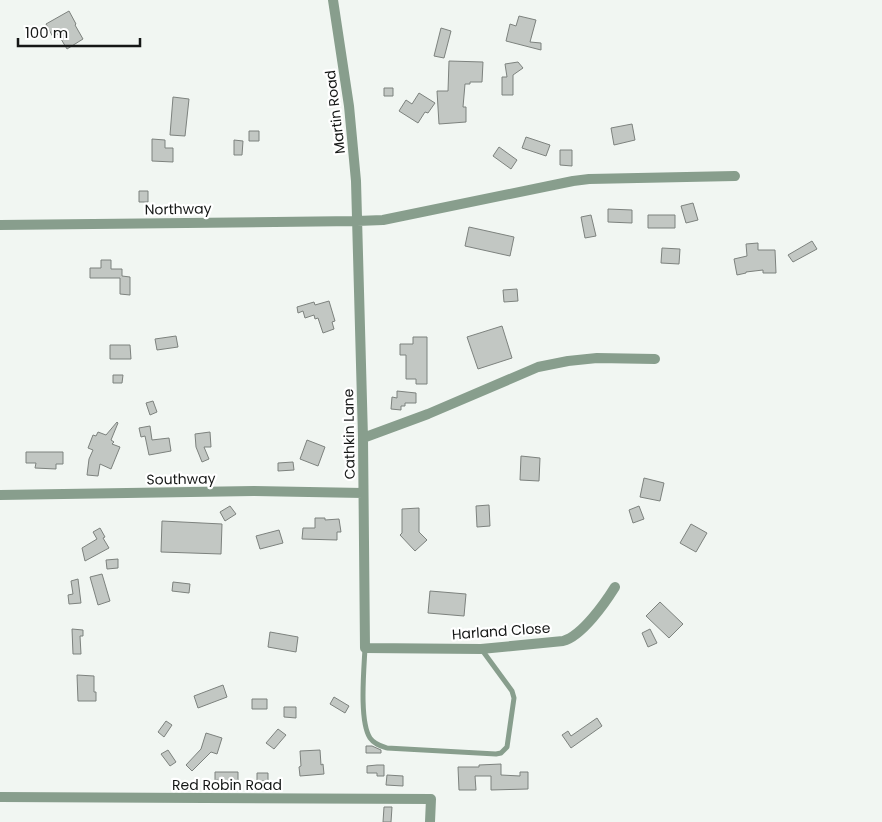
<svg xmlns="http://www.w3.org/2000/svg" width="882" height="822" viewBox="0 0 882 822" font-family="Poppins,sans-serif">
<rect width="100%" height="100%" fill="#f1f6f2"/>
<!-- building -->
<path fill="#c2c7c3" stroke="#7d827e" d="M69,11l7,13 -1,1 8,14 -16,10 -9,-15 -5,3 -7,-13z
M519,16l17,4 -6,22 11,1v7l-35,-9 4,-17 6,2z
M441,28l10,3 -7,27 -10,-2z
M449,61l34,1 -1,20h-12v2h-5l-2,23h3v15l-27,2 -2,-33h11z
M518,62l5,6 -10,7v20h-11v-18h5l-2,-13z
M384,88h9v8h-9z
M419,93l16,10 -7,10 -3,-1 -7,11 -19,-12 7,-11 6,4z
M173,97l16,2 -4,37 -15,-1z
M632,124l3,16 -21,5 -3,-17z
M249,131h10v10h-10z
M526,137l24,8 -4,11 -24,-8z
M152,139l13,1v8h8v14l-21,-1z
M234,140l9,1 -1,14h-8z
M499,147l18,13 -6,9 -18,-13z
M560,150h12v16l-12,-1z
M139,191h9v11h-9z
M693,203l5,17 -12,3 -5,-17z
M608,209l24,1v13l-24,-1z
M591,215l5,21 -11,2 -4,-21z
M648,215h27v13h-27z
M469,227l45,10 -4,19 -45,-10z
M812,241l5,8 -24,13 -5,-7z
M758,243v7h17l1,23h-13v-3l-17,2v1l-9,2 -3,-16 13,-3 -1,-12z
M662,248l18,1 -1,15 -18,-1z
M101,260h10v9h11v7l8,1v18l-10,-1v-16h-30v-10h11z
M517,289l1,12 -14,1 -1,-12z
M329,301l6,20 -3,1 2,7 -11,4 -5,-15 -3,1 -1,-4 -9,3 -2,-7 -5,2 -1,-6 17,-5 1,3z
M502,326l10,32 -34,11 -11,-32z
M176,336l2,11 -21,3 -2,-11z
M413,337h14v47h-11v-5h-10v-24h-6v-11h13z
M110,345h20l1,14h-21z
M113,375h10l-1,8h-9z
M397,391l19,2v10h-11v3h-4v4l-10,-1 1,-12 5,1z
M153,401l4,11 -7,3 -4,-12z
M117,422l1,1 -7,17 3,2 -2,2 8,3 -9,22 -11,-5 -2,12 -11,-1 2,-16 4,-9 -5,-2 5,-13 3,1 2,-4 8,3z
M150,426l2,14 17,-2 2,13 -22,4 -4,-19 -4,1 -2,-9z
M210,432l1,15h-7l5,12 -7,3 -6,-15 -1,-13z
M307,440l18,7 -7,19 -18,-7z
M26,452h37v12h-7v5l-21,-1 1,-5h-10z
M521,456l19,2 -1,23 -19,-1z
M293,462l1,8 -16,1v-8z
M644,478l20,5 -4,18 -20,-4z
M489,505l1,21 -13,1 -1,-21z
M230,506l6,8 -11,7 -5,-9z
M639,506l5,13 -11,4 -4,-13z
M419,508v24l8,8 -12,11 -15,-16 2,-2v-24z
M315,518h10v2l14,-1 2,13h-4v8l-35,-1 1,-11h12z
M162,521l60,3 -1,30 -60,-2z
M691,524l16,9 -11,19 -16,-9z
M100,528l5,9 -2,1 6,10 -24,13 -3,-13 15,-9 -4,-7z
M279,530l4,13 -23,6 -4,-13z
M118,559v9l-11,1 -1,-9z
M102,574l8,27 -12,4 -8,-28z
M78,579l3,24 -12,1 -1,-9 5,-1 -2,-13z
M173,582l17,2 -1,9 -17,-2z
M430,591l36,3 -2,22 -36,-3z
M660,602l23,22 -14,14 -23,-22z
M72,629l11,1v6h-3l1,18h-8z
M650,629l7,14 -9,4 -6,-14z
M270,632l28,5 -2,15 -28,-5z
M77,675l17,1v16h2v9h-18z
M223,685l4,12 -29,11 -4,-12z
M334,697l15,9 -4,7 -15,-9z
M252,699h15v10h-15z
M284,707h12v11l-12,-1z
M597,718l5,8 -31,22 -9,-13 6,-4 3,5z
M166,721l6,4 -8,12 -6,-5z
M278,729l8,6 -12,14 -8,-6z
M206,733l16,5 -5,16 -6,-2 -19,19 -6,-6 15,-16z
M366,746h6l9,4v3h-15z
M168,750l8,12 -6,4 -9,-12z
M320,750l1,15 2,-1 1,10 -24,2 -1,-9 2,-1 -1,-15z
M501,764v11l19,1v-4h8v17l-37,1v-14h-16l1,14h-17l-1,-23h21v-2z
M377,765h7v11h-7v-3h-10v-7z
M215,772h23v9l-23,-1z
M257,773h11v8h-11z
M387,775l16,1v10l-17,-1z
M384,807h8l-1,15h-8z"/>
<g fill="none" stroke-linecap="round" stroke-linejoin="round">
<!-- lane -->
<path stroke="#889e8d" stroke-width="5" d="M365,648c-1,21 -6,73 5,90 4,6 11,8 17,10l109,6 5,-1 6,-6 7,-49 -2,-7 -30,-41"/>
<!-- street -->
<path stroke="#889e8d" stroke-width="10" d="M333,0l16,106 7,75 7,257 2,210 116,1 82,-8c19,-5 42,-38 52,-54
M0,225l357,-4 26,-1 190,-39 16,-2 146,-3
M363,438l65,-24 110,-47 30,-6 29,-3 58,1
M0,495l254,-4 109,2
M0,797l431,2 -1,23"/>
</g>
<g text-anchor="middle" stroke-width="4.5" stroke-linejoin="round" paint-order="stroke">
<!-- street labels -->
<g font-size="14" fill="#151716" stroke="#fff">
<text transform="translate(335 112) rotate(-97)" y="5">Martin Road</text>
<text transform="translate(178 209) rotate(-1)" y="5">Northway</text>
<text transform="translate(349 434) rotate(-91)" y="5">Cathkin Lane</text>
<text transform="translate(181 479) rotate(-1)" y="5">Southway</text>
<text transform="translate(501 631) rotate(-4)" y="5">Harland Close</text>
<text x="227" y="790">Red Robin Road</text>
</g>
</g>
<!-- scale -->
<path d="M18 38v8h122v-8" fill="none" stroke="#151716" stroke-width="2.5"/>
<text x="25" y="38" font-size="15" fill="#151716" stroke="#ffffff" stroke-width="4" paint-order="stroke">100 m</text>
</svg>
